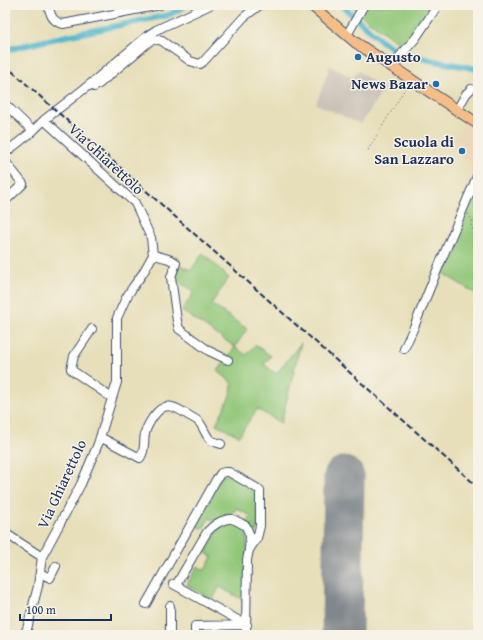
<svg xmlns="http://www.w3.org/2000/svg" width="483" height="640" viewBox="0 0 483 640" font-family="'Gentium Book Plus',serif">
<rect width="100%" height="100%" fill="#f7f3e8"/>
<filter id="ink" filterUnits="userSpaceOnUse"><feTurbulence type="fractalNoise" baseFrequency=".025" numOctaves="2"/><feDisplacementMap in="SourceGraphic" scale="8" xChannelSelector="R" yChannelSelector="G"/><feConvolveMatrix kernelMatrix="1 2 1 2 8 2 1 2 1" color-interpolation-filters="sRGB"/></filter>
<filter id="wash" filterUnits="userSpaceOnUse"><feTurbulence type="fractalNoise" baseFrequency=".012" numOctaves="4" result="noise"/><feDisplacementMap in="SourceGraphic" scale="16" xChannelSelector="R" yChannelSelector="G"/><feGaussianBlur stdDeviation="0.9" result="paint"/><feColorMatrix in="noise" values="0 0 0 0 0 0 0 0 0 0 0 0 0 0 0 0 0 1.4 0 .05"/><feComposite in="paint" operator="in"/></filter>
<g filter="url(#wash)">
<rect width="100%" height="100%" fill="#e7dfb9"/>
<!-- built -->
<path fill="#ecd7ba" d="M466,121l12,10v34l-1,4 -29,-18z"/>
<!-- industrial -->
<path fill="#cbc2b8" d="M330,66l23,12 5,-7 26,18 -23,35 -45,-20z"/>
<!-- green -->
<path fill="#92c779" stroke="#567b6c" d="M351,5h82l-14,24 -15,17h-2l-36,-27z
M470,199l8,5v91l-39,-24z
M203,253l26,25 -18,26 36,25 -12,18 11,8 9,-10 16,11 -7,8 12,10 25,-31 -3,11 -17,69 -24,-14 -18,27 -23,-12c5,-11 17,-29 16,-41l-14,-12 17,-24 -53,-36 12,-19 -21,-14 7,-13 11,5z
M227,474l32,17 -1,36 -4,10 -7,-15 4,-6 -15,-8 -4,7 -17,6 -6,-3 -6,11 -8,-4 27,-50z
M229,521l13,6 5,8 -1,67 -26,-15 -8,13 -25,-15 10,-19 8,4 7,-13 -6,-4 15,-29z
M223,631h19v4h-19z"/>
<g fill="none" stroke-linecap="round" stroke-linejoin="round">
<!-- canal -->
<path stroke="#4db6cb" stroke-width="6" d="M341,5l42,37 13,8 13,5 25,6 44,8
M5,50l57,-13 107,-22 18,-10"/>
<!-- runway -->
<path stroke="#81878c" stroke-width="41" d="M342,635l2,-158"/>
</g>
</g>
<g filter="url(#ink)">
<g fill="none" stroke-linecap="round" stroke-linejoin="round">
<!-- minor casing -->
<g stroke="#3a496c" stroke-width="10">
<path id="minor" d="M48,5c3,11 4,16 15,19l97,-19
M347,35l17,-30
M392,67l8,-11 15,-17 23,-34
M90,85l4,2 5,-3 51,-43 5,-2 7,2 28,20 10,3 3,-2 41,-45 16,-12
M5,104l28,27
M457,110l9,-16 5,-5
M5,153l28,-22 11,-11 45,-35 58,-49 9,-6 54,-25
M5,161l18,23 -18,17
M153,255c8,2 17,3 23,8l-5,14 6,44 2,8 30,22 19,9
M92,329l-18,27 -3,13 2,2 39,27
M404,349l10,-22 24,-59 40,-94
M100,437l40,21c6,-8 3,-16 5,-24 1,-7 5,-12 8,-17 11,-15 18,-12 32,-4 4,3 9,5 13,8 6,5 7,16 14,20 3,1 6,2 9,3
M5,533l37,24
M40,573l10,5 6,-12
M173,584l74,41
M176,585l31,-53c5,-6 16,-14 25,-13 4,1 10,5 14,7l4,10 -1,14
M146,604l70,-124 5,-7 4,-1h4l31,18v36l-3,12 -8,12 -2,10 -1,75
M23,635l4,-6 11,-43 4,-29 39,-73 17,-40 19,-62v-64l9,-20 7,-11 10,-14 10,-18 -2,-17 -16,-35 -91,-83
M77,635h25
M170,635v-29
M195,635v-9l51,-1"/>
</g>
<!-- major casing -->
<g stroke="#3a496c" stroke-width="12">
<path id="major" d="M311,5l44,37 123,82"/>
</g>
<!-- path -->
<path stroke="#3a496c" stroke-width="1" stroke-dasharray="1 3" stroke-linecap="butt" d="M368,150l38,-63
M468,214l10,14
M478,219l-1,-1 -4,2 -3,3 6,13 2,1"/>
<!-- minor -->
<use href="#minor" stroke="#fff" stroke-width="8"/>
<!-- major -->
<use href="#major" stroke="#f6be87" stroke-width="10"/>
<!-- rail -->
<path stroke="#1b2f5e" stroke-width="2" stroke-dasharray="6 3" stroke-linecap="butt" d="M5,65l473,422"/>
</g>
</g>
<!-- markers -->
<g fill="#1f6fb2" stroke="#f7f3e8" stroke-width="1.5">
<circle cx="358" cy="57" r="4"/>
<circle cx="436" cy="84" r="4"/>
<circle cx="462" cy="151" r="4"/>
</g>
<g text-anchor="middle" stroke-width="3" stroke-linejoin="round" paint-order="stroke">
<!-- poi labels -->
<g font-size="15" font-weight="bold" fill="#1b2f5e" stroke="#f7f3e8" text-anchor="end">
<text x="366" y="62" text-anchor="start">Augusto</text>
<text x="428" y="89">News Bazar</text>
<text x="454" y="147">Scuola di<tspan x="454" dy="17">San Lazzaro</tspan></text>
</g>
<!-- street labels -->
<g font-size="15" fill="#1b2f5e" stroke="#f7f3e8">
<text transform="translate(106 159) rotate(43)" y="5">Via Ghiarettolo</text>
<text transform="translate(62 484) rotate(-65)" y="5">Via Ghiarettolo</text>
</g>
</g>
<!-- margin -->
<rect width="483" height="640" fill="none" stroke="#f7f3e8" stroke-width="20"/>
<!-- scale -->
<path d="M20 614v6h91v-6" fill="none" stroke="#1b2f5e" stroke-width="2"/>
<text x="26" y="614" font-size="12" fill="#1b2f5e" stroke="#f7f3e8" stroke-width="3" paint-order="stroke">100 m</text>
</svg>
